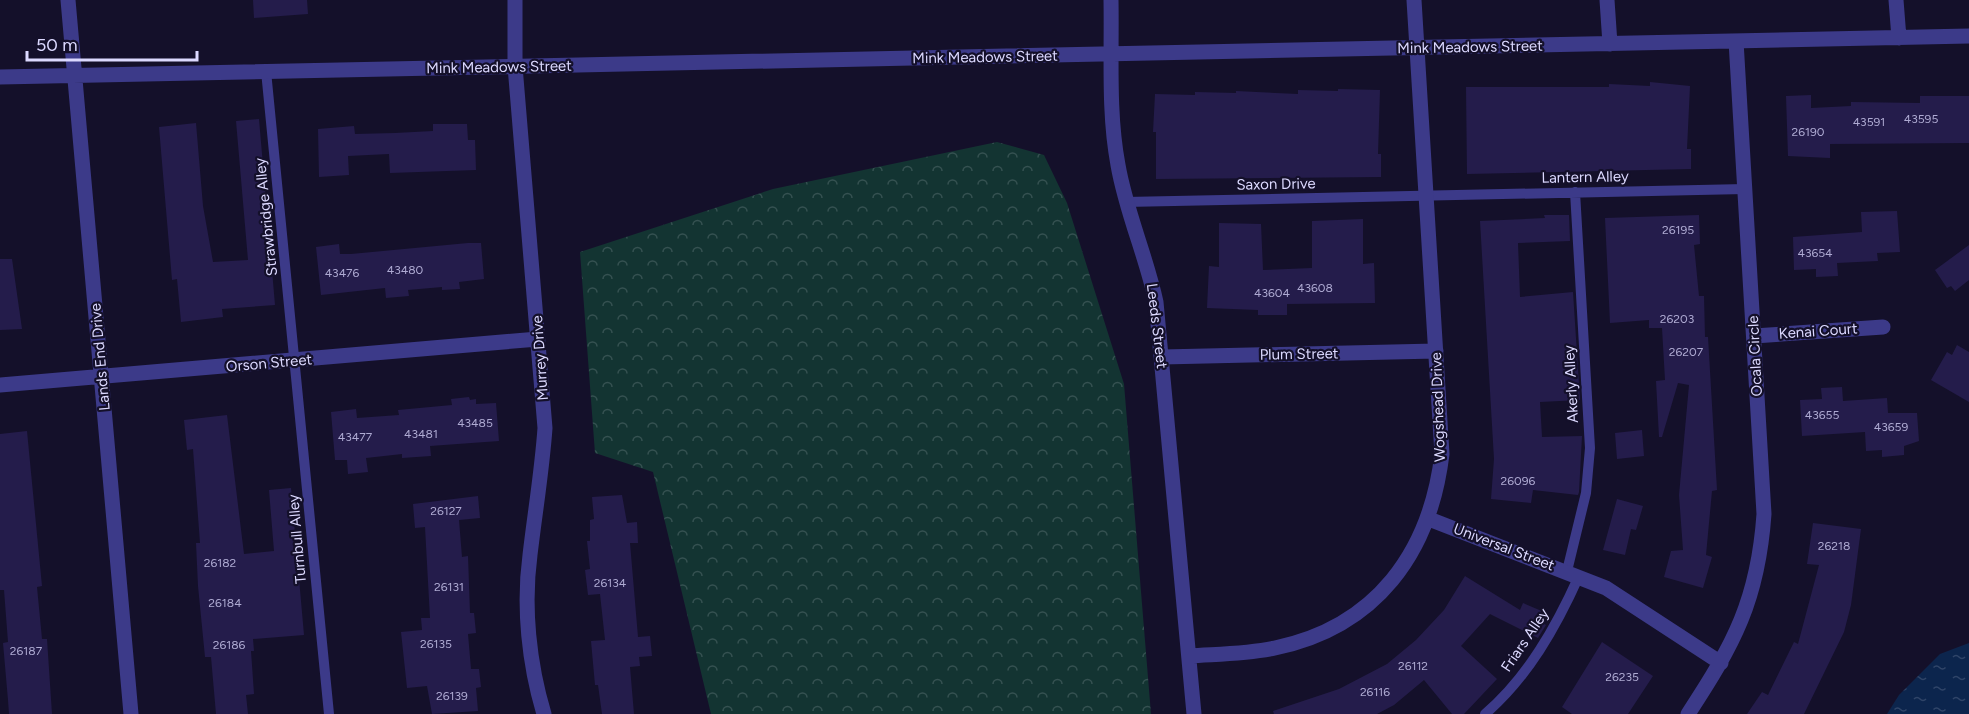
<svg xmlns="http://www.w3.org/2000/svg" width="1969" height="714" viewBox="0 0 1969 714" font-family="Figtree,sans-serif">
<defs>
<pattern id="forest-crowns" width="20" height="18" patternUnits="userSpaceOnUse" patternTransform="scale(1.5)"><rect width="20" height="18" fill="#133432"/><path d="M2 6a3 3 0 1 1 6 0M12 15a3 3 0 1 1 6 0" fill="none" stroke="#355151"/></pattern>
<pattern id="water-ripples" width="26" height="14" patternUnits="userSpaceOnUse" patternTransform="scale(1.5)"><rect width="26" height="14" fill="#0c254d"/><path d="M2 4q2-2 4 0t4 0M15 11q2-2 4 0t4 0" fill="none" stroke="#2f4468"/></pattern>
</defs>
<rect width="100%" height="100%" fill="#14102a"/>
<!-- forest -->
<path fill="url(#forest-crowns)" d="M997,142l47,13 23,48 57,181 27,330h-440l-58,-242 -58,-19 -15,-201 193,-63z"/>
<!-- water -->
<path fill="url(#water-ripples)" d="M1969,643v71h-82l12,-19 41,-41z"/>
<!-- building -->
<path fill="#241c4b" d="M253,0h54l1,14 -54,4z
M1650,82l40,4 -3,63h4v20l-224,5 -1,-87h143v-3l41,2z
M1338,89l42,1 -2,64h3v23l-225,2v-47h-3l2,-38 40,1v-3l41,1v-2l62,3v-4l40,1z
M1811,95v13l40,-2v-4l69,1v-7h49v47l-139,1v14l-42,-2 -2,-60z
M259,119l16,186 -53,4 1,8 -42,5 -4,-43 -5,1 -13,-153 37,-4 7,83 10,56 35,-2 -12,-139z
M433,124h34l1,16h7l1,30 -86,3 -1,-19 -41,2 1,19 -30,2 -1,-48 36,-3 1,8 40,-1 38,-2z
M1897,211l3,41 -23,1 1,8 -41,2 1,13 -22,1v-8l-22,1 -1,-33 69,-5 -1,-20z
M1544,215h25l1,26 -52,2 2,54 53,-5 7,108 -40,2 2,35 40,-1 -3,56 -1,3 -45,-5 -2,13 -40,-4 3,-40 -14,-238 65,-3z
M1699,215l1,29 -6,1 5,51h5l1,41h3l9,153 -5,1 -6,64 6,2 -9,31 -39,-11 7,-26 12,-1 -4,-55 10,-110 -11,-2 -16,54h-3l-3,-56 9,-1 -3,-52h-13v-8l-39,3 -5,-105z
M1363,219v45l11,-1 1,40 -88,1v11h-29v-5l-51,-2 2,-42 10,1v-44l42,1 2,46 49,-2v-47z
M468,243h13l3,36 -25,3 1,7 -18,1v-3l-34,3 1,6 -23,2 -1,-10 -64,7 -5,-48 23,-3 1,10h11z
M1969,245v35l-14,11 -4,-5 -4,2 -12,-18z
M0,259h12l10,70 -22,1z
M1957,345l12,7v50l-38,-22 16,-28 5,3z
M1842,387l1,14 44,-3 1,15h29l2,28 -15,5v9l-22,2v-7l-16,1 -1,-19 -63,4 -2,-36 22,-1 -1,-11z
M469,397l1,3 6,-1v5l20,-1 3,38 -69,5 1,10 -29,2v-4l-36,4 2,14 -20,2 -1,-14h-12l-4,-48 25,-3 1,9 42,-3 -1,-5 54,-5 -1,-6z
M227,415l17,139 30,-3 -5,-61 22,-2 13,147 -51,4 1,12h-3l3,43 -8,1 2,19h-32l-5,-57h-6l-7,-71 -2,-43h4l-7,-94 -6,1 -3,-30z
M1642,430l2,26 -27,3 -2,-26z
M27,431l15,155 -5,1 5,52h5l5,75h-43l-1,-14 -5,-57 5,-1 -4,-52h-4v-156z
M622,495l5,28 10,-1 1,21h-8l8,94 12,-1 2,20 -13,1 1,9 -10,1 4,47h-32l-4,-29h-3l-4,-44 14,-1 -5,-46 -12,1 -3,-25 5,-1 -3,-28h3v-21l4,-1 -2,-22z
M478,496l2,22 -21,2 3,37 6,-1 2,57h4l2,20 -8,1 3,35h8l2,18 -5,1 2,23 -46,3 -5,-28 -20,2 -6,-56 21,-2 -1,-12h9l-5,-91 -10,1 -2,-24z
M1617,499l26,7 -7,24 -5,-1 -6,26 -22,-5z
M1813,523l48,6 -10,76 -7,27 -40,82h-57l15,-22 6,3 26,-53 4,2 21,-79 -12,-1z
M1465,576l55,34 3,-7 21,9 -4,9 6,4 -8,13 -48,-24 -29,32 36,33 -33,35h-12l-28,-34 -30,25 -17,9h-103l-1,-3 66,-22 48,-25 29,-24 28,-30z
M1602,642l51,34 -25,38h-56l-10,-7z"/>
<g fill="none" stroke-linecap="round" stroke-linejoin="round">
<!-- service -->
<path stroke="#3c3a89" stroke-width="10" d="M266,71l63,643
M1125,202l620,-13
M1567,571l19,-78 4,-45 -15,-256
M1485,714c43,-37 71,-87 94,-138"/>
<!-- minor -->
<path stroke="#3c3a89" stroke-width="15" d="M68,0l63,714
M515,0v66l30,362c-3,43 -10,84 -15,127 -7,52 -1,109 14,159
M1111,0c1,54 -3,112 7,165 8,47 28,90 38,137l38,412
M1607,0l3,44
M1896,0l3,38
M0,77l1969,-41
M1754,336l129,-9
M1162,357l274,-6
M0,385l538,-46
M1429,519l177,69 115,75
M1189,656c28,-2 58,-2 86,-8 101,-21 155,-95 167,-194l-28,-454
M1688,714c46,-70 70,-114 76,-200l-28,-473"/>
</g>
<g text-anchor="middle" stroke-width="4.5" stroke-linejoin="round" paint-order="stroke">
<!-- number labels -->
<g font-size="12" fill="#aeaad2">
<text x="1921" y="123">43595</text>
<text x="1869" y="126">43591</text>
<text x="1808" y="136">26190</text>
<text x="1678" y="234">26195</text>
<text x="1815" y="257">43654</text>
<text x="405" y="274">43480</text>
<text x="342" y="277">43476</text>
<text x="1315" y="292">43608</text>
<text x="1272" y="297">43604</text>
<text x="1677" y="323">26203</text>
<text x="1686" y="356">26207</text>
<text x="1822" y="419">43655</text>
<text x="475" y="427">43485</text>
<text x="1891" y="431">43659</text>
<text x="421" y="438">43481</text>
<text x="355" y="441">43477</text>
<text x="1518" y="485">26096</text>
<text x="446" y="515">26127</text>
<text x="1834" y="550">26218</text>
<text x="220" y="567">26182</text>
<text x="610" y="587">26134</text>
<text x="449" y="591">26131</text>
<text x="225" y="607">26184</text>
<text x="436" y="648">26135</text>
<text x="229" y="649">26186</text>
<text x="26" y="655">26187</text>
<text x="1413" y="670">26112</text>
<text x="1622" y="681">26235</text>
<text x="1375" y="696">26116</text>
<text x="452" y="700">26139</text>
</g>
<!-- street labels -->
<g font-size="15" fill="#dcd9ff" stroke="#14102a">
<text transform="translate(1470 47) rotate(-1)" y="5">Mink Meadows Street</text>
<text transform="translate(985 57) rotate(-1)" y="5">Mink Meadows Street</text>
<text transform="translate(499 67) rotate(-1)" y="5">Mink Meadows Street</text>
<text transform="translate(1585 177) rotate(-1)" y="5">Lantern Alley</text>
<text transform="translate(1276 184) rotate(-1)" y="5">Saxon Drive</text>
<text transform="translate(266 217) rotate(-96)" y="5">Strawbridge Alley</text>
<text transform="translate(1157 326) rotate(83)" y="5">Leeds Street</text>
<text transform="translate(1818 331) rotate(-4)" y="5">Kenai Court</text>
<text transform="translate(1299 354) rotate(-1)" y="5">Plum Street</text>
<text transform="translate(1755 356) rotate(-93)" y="5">Ocala Circle</text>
<text transform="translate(100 357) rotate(-95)" y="5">Lands End Drive</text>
<text transform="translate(540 358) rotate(-94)" y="5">Murrey Drive</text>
<text transform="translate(269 363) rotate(-5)" y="5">Orson Street</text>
<text transform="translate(1571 384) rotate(-93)" y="5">Akerly Alley</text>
<text transform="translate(1438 407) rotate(-92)" y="5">Wogshead Drive</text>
<text transform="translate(297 539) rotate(-95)" y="5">Turnbull Alley</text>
<text transform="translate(1504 547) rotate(21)" y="5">Universal Street</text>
<text transform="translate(1525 640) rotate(-56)" y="5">Friars Alley</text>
</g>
</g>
<!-- scale -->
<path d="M27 51v9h170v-9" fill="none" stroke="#dcd9ff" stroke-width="3"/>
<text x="36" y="51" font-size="18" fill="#dcd9ff" stroke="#14102a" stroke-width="4.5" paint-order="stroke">50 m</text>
</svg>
